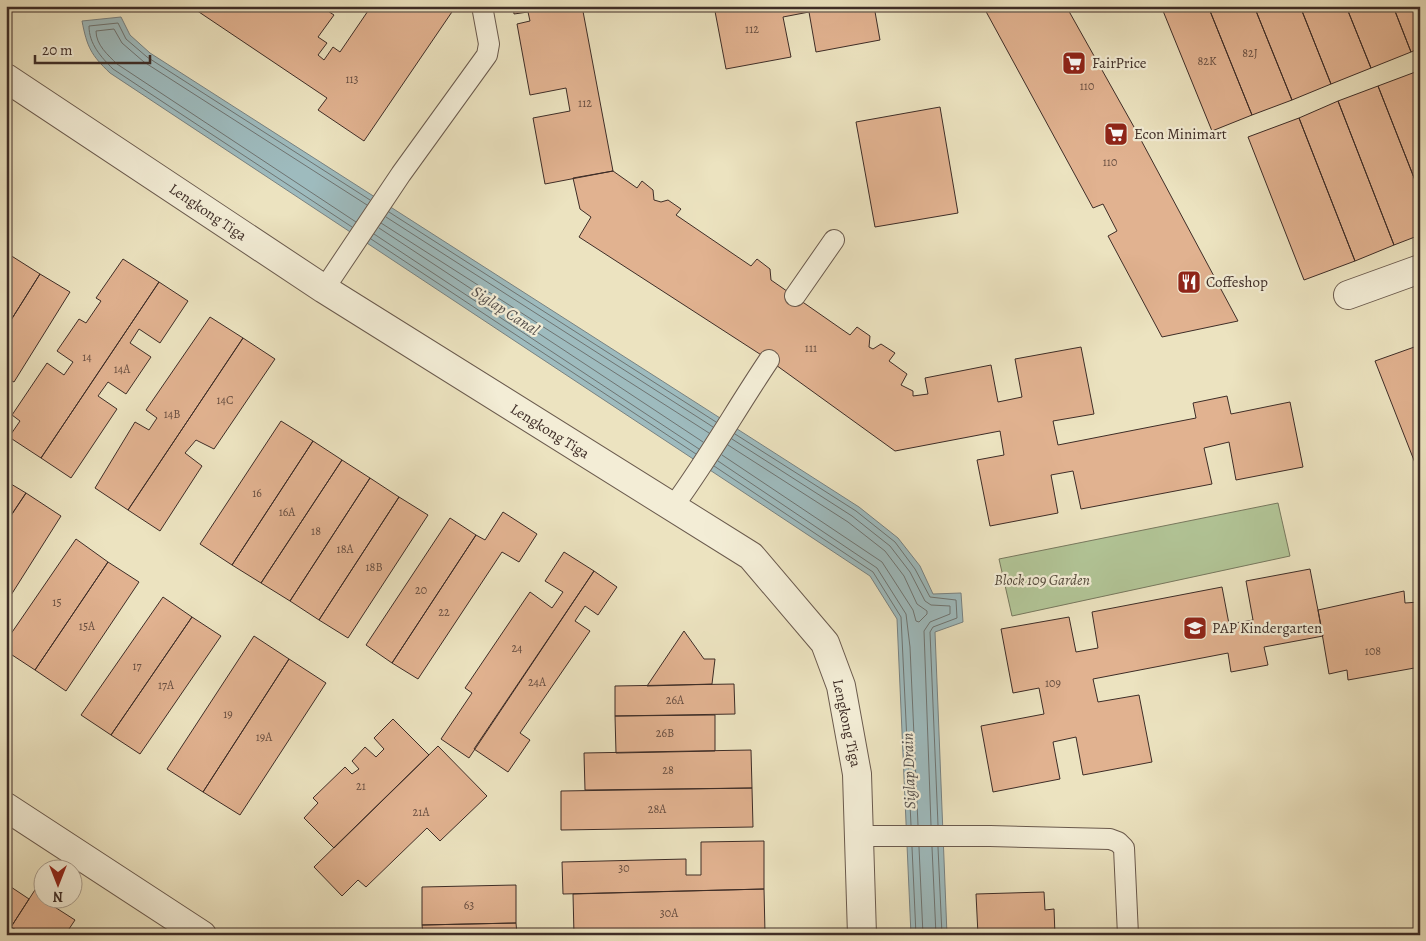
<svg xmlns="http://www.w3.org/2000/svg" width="1426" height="941" viewBox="0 0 1426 941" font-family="Alegreya,serif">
<rect width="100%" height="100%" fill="#ece3c0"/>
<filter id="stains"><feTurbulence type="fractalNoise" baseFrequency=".004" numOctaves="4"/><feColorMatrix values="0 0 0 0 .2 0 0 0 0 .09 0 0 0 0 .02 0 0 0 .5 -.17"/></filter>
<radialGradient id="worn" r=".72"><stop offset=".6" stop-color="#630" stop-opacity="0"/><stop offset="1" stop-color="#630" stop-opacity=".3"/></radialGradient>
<!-- green -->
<path fill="#b2c597" stroke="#78795f" d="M1278,503l12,53 -278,60 -13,-57z"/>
<!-- water -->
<path fill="#9ebbbe" stroke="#788282" d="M121,17l9,18 20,18 709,454 39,31 22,28 13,28 28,-1 2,29 -28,10 12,303h-36l-14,-316 -27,-43 -760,-503c-19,-18 -23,-26 -28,-52z"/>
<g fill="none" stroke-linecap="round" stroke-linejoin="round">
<!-- shore -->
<path stroke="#6e7472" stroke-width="1" d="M389,212l327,210
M386,217l327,210
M356,222l-239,-158c-9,-9 -21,-19 -21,-33l18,-2 8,14 22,19 223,143
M381,223l328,210
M352,227l-239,-158c-12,-12 -24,-25 -24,-43l29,-3 8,16 21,18 223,143
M379,228l324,214
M374,234l325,215
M371,239l325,215
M735,434l121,77 39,31 20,27 15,28 26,3 1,18 -24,9 -3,5 8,193
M732,439l120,77 38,30 20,26 15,29 6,4 19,1v8l-20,8 -6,9 7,194
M722,455l160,107 31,48 3,11 3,1 8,-8v-3l-10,-7 -13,-28 -19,-25 -37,-29 -120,-77
M718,461l159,107 29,46 4,33 8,178
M714,466l159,106 28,45 10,208
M912,847l4,88
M919,847l4,88
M932,847l4,88
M938,847l4,88"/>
</g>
<!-- building -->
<path fill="#e1b290" stroke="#3e2d27" d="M194,6h126l14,9 -16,22 9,6 -9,12 6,5 9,-13 7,5 30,-44 -4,-2h90l-92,135 -46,-31 9,-12 -134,-90z
M513,6h69l31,165 -68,13 -12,-66 37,-7 -4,-23 -36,7 -13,-71 13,-3 -2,-9 -14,2z
M714,6h160l6,34 -64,12 -7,-40 -26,5 8,40 -65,12z
M983,6h83l68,121 104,194 -76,16 -54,-101 9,-5 -14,-27 -10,4z
M1161,6h47l44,109 -40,16z
M1208,6h46l38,94 -40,15z
M1254,6h46l31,78 -39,16z
M1300,6h46l25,62 -40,16z
M1346,6h47l18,46 -40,16z
M1393,6h27v42l-9,4z
M1418,71l2,4v118l-42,-107z
M1378,86l42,107v42l-26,10 -56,-144z
M1338,101l56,144 -39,16 -56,-143z
M940,107l18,106 -83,14 -19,-105z
M1299,118l56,143 -51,19 -56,-143z
M613,171l24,17 5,-7 11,9 1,10 7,2 7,-2 13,9 -5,6 75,51 6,-7 13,10 1,11 79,55 7,-8 13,9 -1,11 4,2 8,-5 14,9 -6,8 18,13 -6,11 12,6v5l15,-2 -3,-16 66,-13 7,37 24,-5 -7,-38 66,-12 13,67 -41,7 5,24 138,-27 -3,-15 34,-7 4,18 59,-12 13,65 -67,13 -7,-38 -25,6 8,36 -131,25 -8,-38 -22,4 7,38 -68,13 -13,-66 27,-5 -4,-24 -105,20 -126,-91 -190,-123 12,-20 -11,-8 -7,-31z
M10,255l30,19 -34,54v-66z
M123,259l36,23 -118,176 -32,-21 11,-16 -8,-6 35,-52 17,12 9,-13 -16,-11 22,-32 7,4 15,-22 -5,-3z
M40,274l30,18 -56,90 -8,-4v-50z
M159,282l29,19 -28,42 -21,-14 -9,14 21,14 -25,37 -18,-12 -10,14 19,13 -46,69 -30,-20z
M210,317l33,21 -115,172 -33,-22 40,-66 14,8 8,-12 -11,-8z
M243,338l32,21 -61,90 -18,-9 -11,13 17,13 -42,65 -32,-21z
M1420,345v122l-3,1 -42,-107z
M281,421l32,20 -81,124 -32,-21z
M313,441l29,19 -81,123 -29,-18z
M342,460l28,18 -80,123 -29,-18z
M370,478l29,19 -80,123 -29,-19z
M6,481l20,12 -20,30z
M26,493l35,23 -55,87v-80z
M399,497l29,18 -80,123 -29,-18z
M503,512l34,22 -18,28 -17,-10 -84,127 -26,-16 84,-128 9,5z
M450,518l26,17 -84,128 -26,-18z
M76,539l32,23 -73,108 -29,-19v-10z
M564,552l30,19 -125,187 -28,-19 31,-46 -7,-5 65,-96 22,16 11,-16 -18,-11z
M108,562l31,20 -73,109 -31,-21z
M1310,569l13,67 -59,11 4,18 -37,7 -3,-19 -135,26 5,23 41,-7 13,67 -69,13 -7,-38 -23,5 7,37 -67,13 -12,-66 63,-12 -5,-26 -26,5 -12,-64 68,-12 7,35 22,-4 -6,-36 130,-25 7,37 24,-4 -7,-39z
M594,571l23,16 -19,28 -13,-9 -10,15 15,10 -70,102 10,7 -22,32 -34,-23z
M1404,591l1,12 15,-1v65l-72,13 -1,-10 -18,4 -11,-64z
M163,597l29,20 -81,118 -30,-20z
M192,617l29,19 -81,118 -29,-19z
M684,631l20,28h11l-3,25 -65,2z
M254,636l35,23 -86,133 -36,-23z
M289,659l37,24 -86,132 -37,-23z
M734,684l1,30 -120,2v-30z
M715,715v36l-99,2 -1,-37z
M393,719l36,36 -95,93 -30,-30 14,-15 -5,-5 32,-31 7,7 7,-5 -7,-8 13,-14 11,10 8,-8 -10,-11z
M438,746l49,50 -47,45 -13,-13 -61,59 -8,-7 -16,16 -28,-29z
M751,750l1,38 -167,2 -1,-37z
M752,788l1,39 -192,3v-39z
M764,841v48l-201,5 -1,-32 124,-3v16h15v-33z
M42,879v19h12l-4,6 25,16 -10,15h-45l1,-2 -10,-6z
M516,885v38l-94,2v-38z
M11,887l18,12 -18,28 10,6 -1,2h-14v-40z
M764,889l1,44 -191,2 -1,-41z
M1044,892l1,18 9,-1 1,26h-77l-2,-41z
M516,923l1,12h-94l-1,-10z"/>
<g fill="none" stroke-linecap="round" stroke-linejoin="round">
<!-- service casing -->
<g stroke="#6a5a4d" stroke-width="22">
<path id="service" d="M324,289l77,-115 86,-119 2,-11 -7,-38
M795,296l39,-56
M672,508c35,-47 64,-99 97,-148
M858,836h132l120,3 8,3 6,6 4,87"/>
</g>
<!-- minor casing -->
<g stroke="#6a5a4d" stroke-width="30">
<path id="minor" d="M6,78l318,211 427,267 74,87 16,43 16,88 5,161
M1348,295l72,-26
M6,807l196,128"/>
</g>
<!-- service -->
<use href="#service" stroke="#f3edd6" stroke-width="20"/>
<!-- minor -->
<use href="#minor" stroke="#f3edd6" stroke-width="28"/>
</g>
<!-- icons -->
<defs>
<g id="supermarket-square" transform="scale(1.25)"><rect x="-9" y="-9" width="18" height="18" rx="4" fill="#8f2418" stroke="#f3edd6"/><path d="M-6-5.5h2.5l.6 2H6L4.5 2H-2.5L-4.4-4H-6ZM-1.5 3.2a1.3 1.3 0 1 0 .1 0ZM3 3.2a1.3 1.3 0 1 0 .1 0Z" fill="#fff"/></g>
<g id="restaurant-square" transform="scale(1.25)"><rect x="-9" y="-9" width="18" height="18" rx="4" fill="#8f2418" stroke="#f3edd6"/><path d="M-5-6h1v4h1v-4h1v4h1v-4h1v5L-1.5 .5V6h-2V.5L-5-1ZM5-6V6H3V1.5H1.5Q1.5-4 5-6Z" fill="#fff"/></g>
<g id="school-square" transform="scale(1.25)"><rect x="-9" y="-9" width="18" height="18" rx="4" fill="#8f2418" stroke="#f3edd6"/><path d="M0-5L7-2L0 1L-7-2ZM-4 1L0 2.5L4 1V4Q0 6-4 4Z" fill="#fff"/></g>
</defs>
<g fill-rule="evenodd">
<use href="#supermarket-square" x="1074" y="63"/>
<use href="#supermarket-square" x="1116" y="134"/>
<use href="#restaurant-square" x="1189" y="282"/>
<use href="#school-square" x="1195" y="628"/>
</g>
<g text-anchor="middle" stroke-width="4.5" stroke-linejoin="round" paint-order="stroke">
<!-- number labels -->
<g font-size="12" fill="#674e41">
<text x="752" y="33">112</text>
<text x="1250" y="57">82J</text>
<text x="1207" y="65">82K</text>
<text x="352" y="83">113</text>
<text x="1087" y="90">110</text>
<text x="585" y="107">112</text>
<text x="1110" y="166">110</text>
<text x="811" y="352">111</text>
<text x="87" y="361">14</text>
<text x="122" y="373">14A</text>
<text x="225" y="404">14C</text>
<text x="172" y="418">14B</text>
<text x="257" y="497">16</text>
<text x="287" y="516">16A</text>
<text x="316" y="535">18</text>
<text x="345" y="553">18A</text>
<text x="374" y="571">18B</text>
<text x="421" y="594">20</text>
<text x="57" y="606">15</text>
<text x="444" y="616">22</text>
<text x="87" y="630">15A</text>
<text x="517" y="652">24</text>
<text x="1373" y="655">108</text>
<text x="137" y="670">17</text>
<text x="537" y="686">24A</text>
<text x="1053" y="687">109</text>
<text x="166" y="689">17A</text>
<text x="675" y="704">26A</text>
<text x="228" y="718">19</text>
<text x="665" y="737">26B</text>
<text x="264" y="741">19A</text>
<text x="668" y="774">28</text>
<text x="361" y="790">21</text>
<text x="657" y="813">28A</text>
<text x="421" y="816">21A</text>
<text x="624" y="872">30</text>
<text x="469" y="909">63</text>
<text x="669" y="917">30A</text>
</g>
<!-- poi labels -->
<g font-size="15" fill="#3e2d27" stroke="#f3edd6" text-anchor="start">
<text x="1092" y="68">FairPrice</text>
<text x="1134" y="139">Econ Minimart</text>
<text x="1206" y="287">Coffeshop</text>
<text x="1212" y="633">PAP Kindergarten</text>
</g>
<!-- street labels -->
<g font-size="15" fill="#3e2d27" stroke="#f3edd6">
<text transform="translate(208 212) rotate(34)" y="5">Lengkong Tiga</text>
<text transform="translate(550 431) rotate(32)" y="5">Lengkong Tiga</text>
<text transform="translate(847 723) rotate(78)" y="5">Lengkong Tiga</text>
</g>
<!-- park labels -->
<g font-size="15" font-style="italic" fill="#554b3d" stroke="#f3edd6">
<text x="1042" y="585">Block 109 Garden</text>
</g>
<!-- water labels -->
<g font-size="16" font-style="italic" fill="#56504d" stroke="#f3edd6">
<text transform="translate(506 310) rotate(33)" y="6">Siglap Canal</text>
<text transform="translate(908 771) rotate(-92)" y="6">Siglap Drain</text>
</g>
</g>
<!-- margin -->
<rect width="1426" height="941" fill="none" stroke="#ece3c0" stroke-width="25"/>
<rect x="8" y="8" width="1411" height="926" fill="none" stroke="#3e2d27" stroke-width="2.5"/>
<rect x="12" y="12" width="1401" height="916" fill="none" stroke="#3e2d27"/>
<!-- north arrow -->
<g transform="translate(58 884) rotate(180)"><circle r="24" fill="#f3edd6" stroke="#aba090"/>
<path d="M0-4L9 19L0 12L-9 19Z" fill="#8f2418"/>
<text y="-8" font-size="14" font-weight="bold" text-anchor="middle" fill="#3e2d27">N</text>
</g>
<!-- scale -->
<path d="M35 55v8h115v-8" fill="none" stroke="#3e2d27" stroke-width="2.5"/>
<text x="42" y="55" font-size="15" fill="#3e2d27" stroke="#f3edd6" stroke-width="4" paint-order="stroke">20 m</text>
<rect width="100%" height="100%" filter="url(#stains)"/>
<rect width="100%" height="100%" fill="url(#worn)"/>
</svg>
